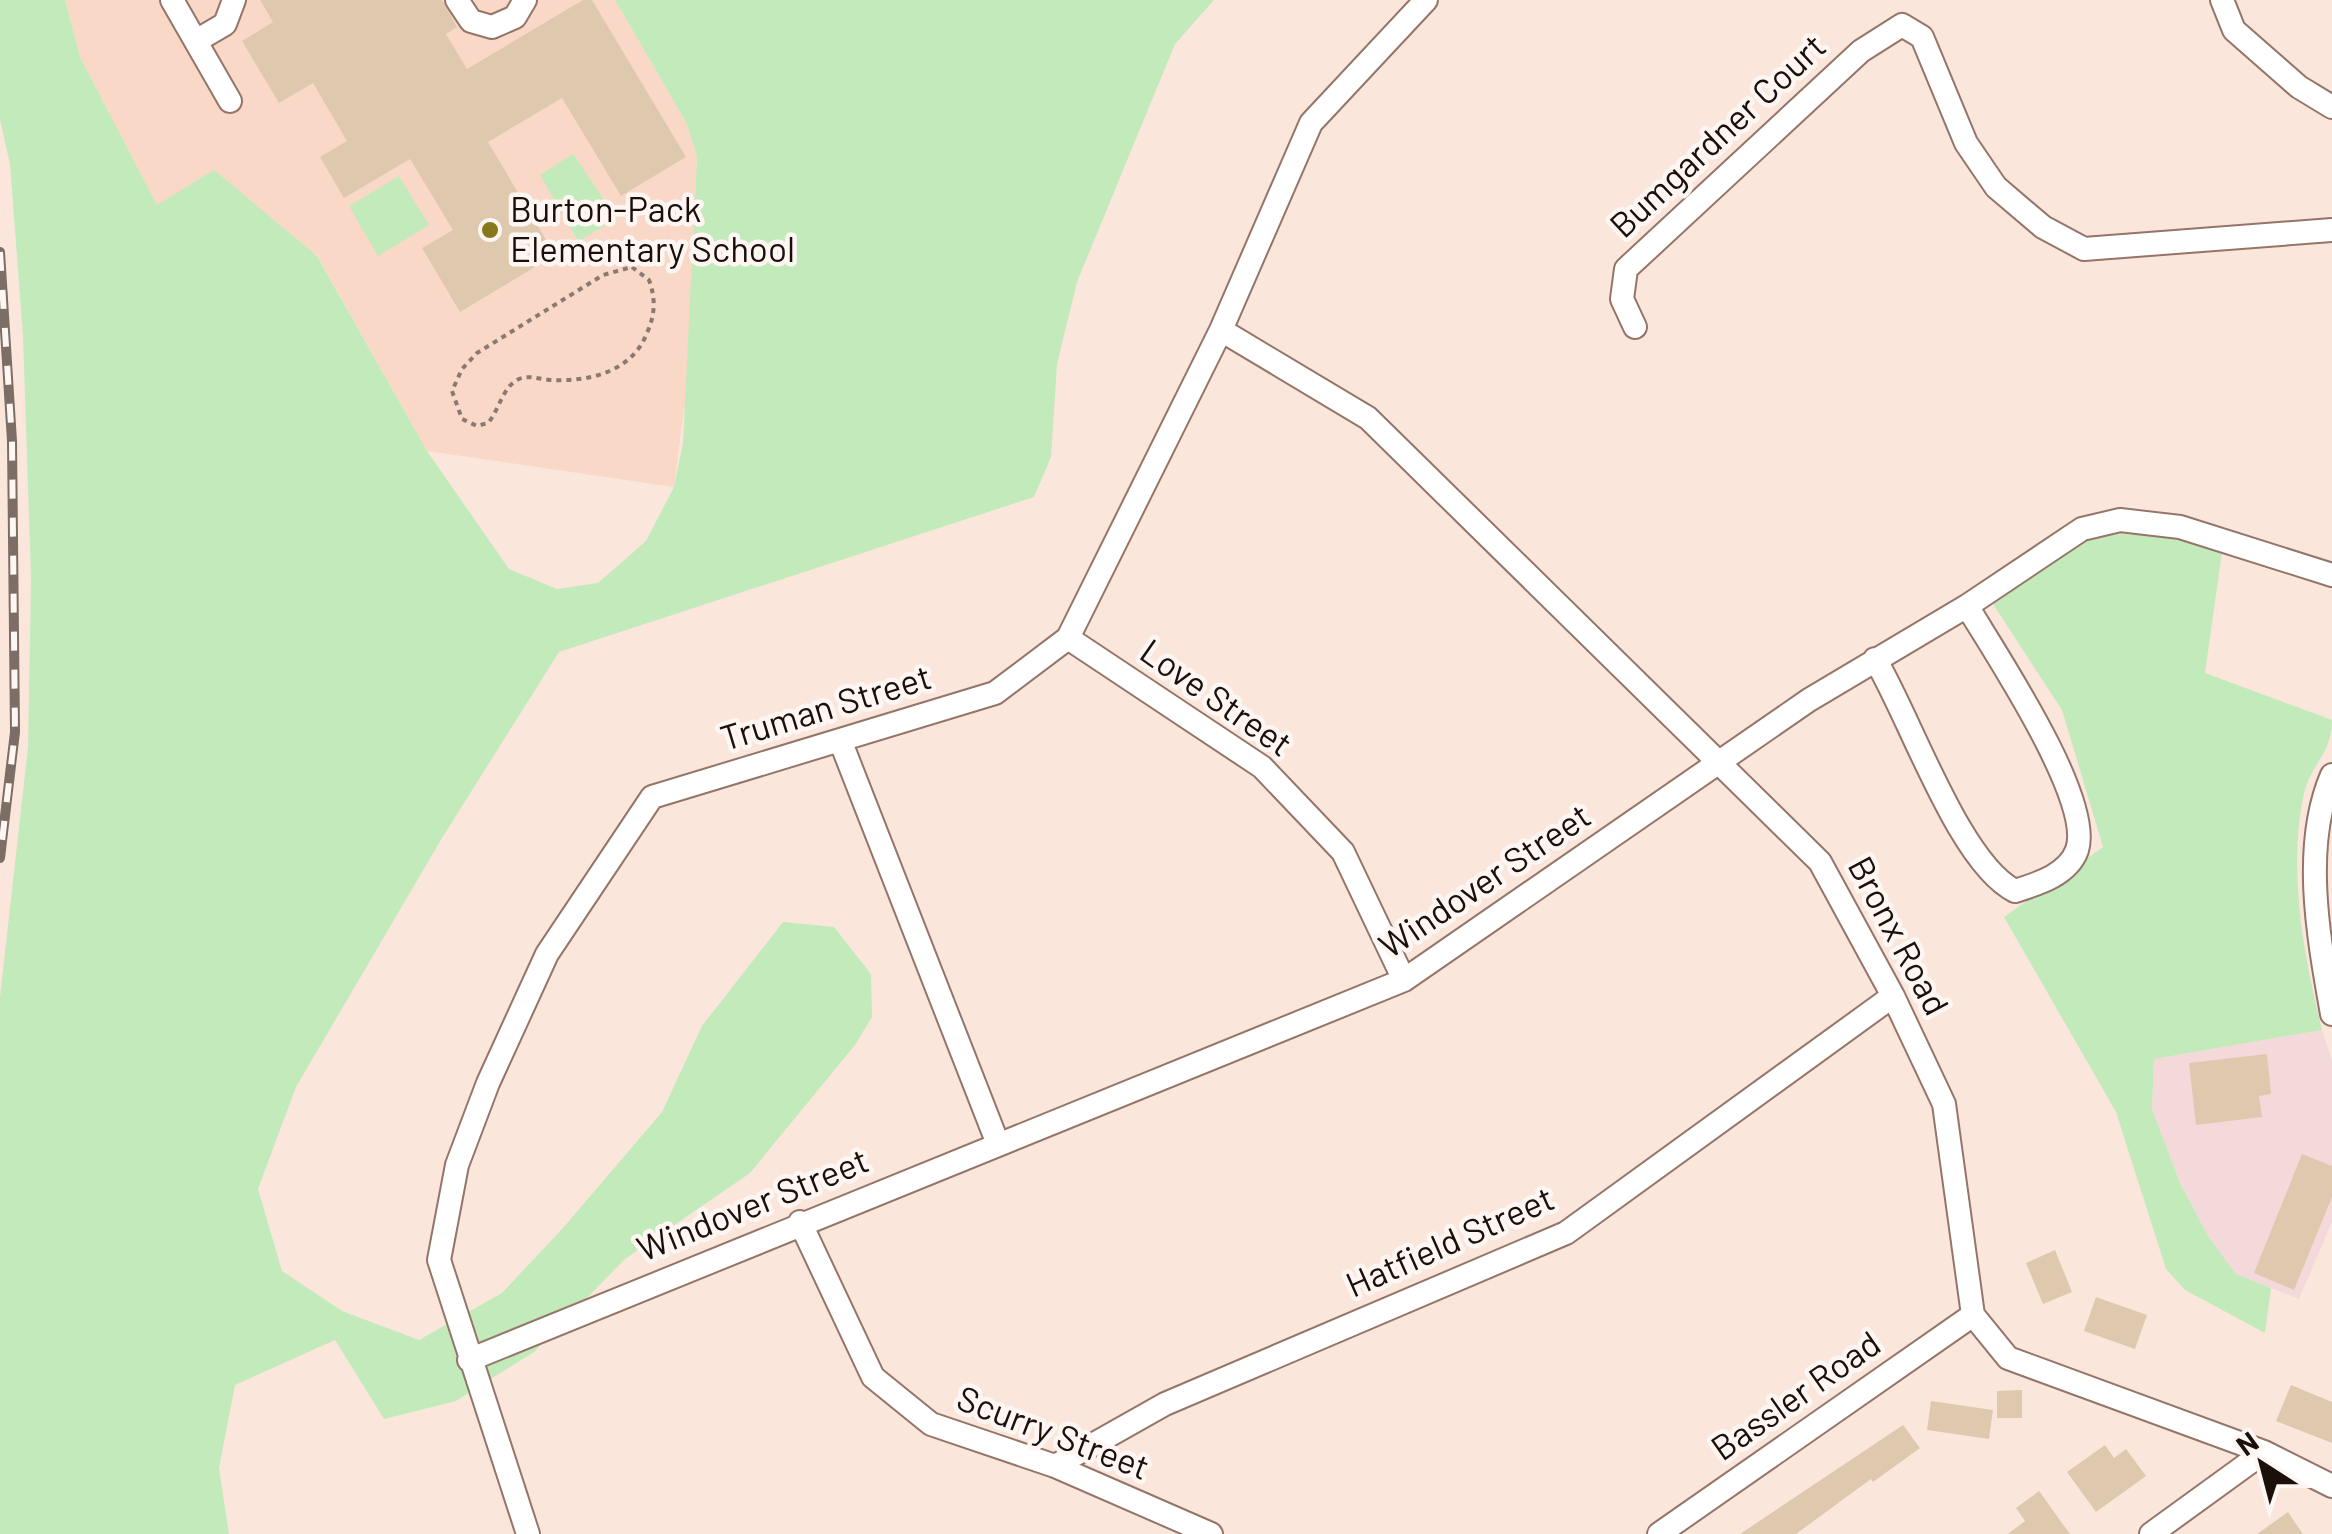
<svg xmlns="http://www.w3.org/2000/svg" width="2332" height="1534" viewBox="0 0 2332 1534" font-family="Barlow,sans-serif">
<rect width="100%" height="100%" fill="#fbe6dc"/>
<!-- commercial -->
<path fill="#f4d9da" d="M2322,1030l10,30v162l-33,77 -63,-25 -28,-38 -28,-53 -28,-74 2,-50z"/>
<!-- built -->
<path fill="#f9d8c7" d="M65,0h550l72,124 10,33 -10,229 -13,101 -247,-36 -110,-196 -160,-50 -77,-148z"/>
<!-- green -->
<path fill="#c3eabb" d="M0,0h65l15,57 77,148 57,-35 103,86 110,195 82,118 48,20 41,-6 48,-42 28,-54 9,-44 14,-286 -10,-33 -72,-124h599l-39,44 -98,238 -20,82 -6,93 -17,40 -475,155 -117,186 -146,249 -38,102 24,82 60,40 77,29 83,-47 61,-65 99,-116 40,-86 81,-104 51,5 37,47 1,43 -17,28 -105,128 -125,86 -91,93 -78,49 -72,18 -49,-79 -100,45 -16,83 10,66h-229v-537l28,-250 3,-169 -8,-242 -13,-172 -10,-44z
M573,154l44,65 -39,22 -38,-66z
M399,176l30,49 -51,31 -29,-50z
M2123,534l45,3 54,15 -17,121 127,47c0,35 -23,45 -29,78 -15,76 1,159 19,232l-168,29 -2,50 28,74 28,53 28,38 35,14 -6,45 -80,-43 -19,-21 -50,-157 -112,-195 99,-70 -41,-137 -69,-106 96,-67z"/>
<!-- building -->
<path fill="#dfc9ae" d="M260,0h182l15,27 -11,7 21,35 116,-69h9l94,157 -65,39 -59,-98 -74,44 67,113 -95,57 -38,-64 31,-18 -43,-71 -66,39 -24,-41 27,-16 -34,-58 -34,20 -37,-62 31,-19z
M2267,1054l4,40 -12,2 3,21 -66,8 -7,-62z
M2302,1154l30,12v31l-38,93 -40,-17z
M2055,1250l17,42 -29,12 -17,-41z
M2096,1297l51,18 -12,34 -51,-18z
M2291,1385l41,17v41l-56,-22z
M2022,1390v28h-25v-27z
M1931,1401l62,9 -4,29 -62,-9z
M1903,1425l17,23 -47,34 -2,-3 -75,55h-56z
M2105,1445l9,13 12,-9 20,27 -50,36 -29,-40z
M2039,1491l31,43h-62l17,-13 -9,-13z
M2288,1512l15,22h-46z"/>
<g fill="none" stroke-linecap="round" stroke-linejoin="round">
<!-- minor casing -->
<g stroke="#947567" stroke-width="26">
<path id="minor" d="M172,0l58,101
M457,0l14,21 21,6 23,-10 10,-17
M2222,0l12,30 65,57 33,20
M196,41l29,-17 9,-24
M1635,327l-13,-28 4,-30 235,-218 41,-26 20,12 44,106 30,44 47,40 41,22 248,-19
M1221,330l147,88 452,444 73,134 51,108 29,211 35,43 256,94 68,34
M1068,638l194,129 81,85 61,128
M1875,659c35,58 84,204 140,232 22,-7 53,-16 62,-41 17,-50 -82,-197 -110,-244
M840,740l158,404
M2332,775c-31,72 -13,165 0,239
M800,1222l73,155 58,47 124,42 156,68
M469,1360l935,-380 405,-280 158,-94 115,-77 38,-9 60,7 152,48
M1055,1466l110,-62 401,-171 327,-237
M528,1534l-89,-274 18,-95 31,-82 59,-129 105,-157 343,-104 73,-55 153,-308 90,-207 115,-123
M1659,1534l314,-219
M2151,1534l113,-82"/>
</g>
<!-- path -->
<path stroke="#897971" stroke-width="4" stroke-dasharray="5 5" stroke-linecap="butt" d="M632,267l17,13c7,19 6,35 -2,53 -15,39 -58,49 -97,47 -11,-1 -21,-5 -31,-1 -17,8 -19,30 -31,44l-11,3 -15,-7 -10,-28 10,-22 15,-16 126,-78z"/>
<!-- minor -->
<use href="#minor" stroke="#fff" stroke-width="22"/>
<!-- rail casing -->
<g stroke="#7c6d65" stroke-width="10">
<path id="rail" d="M0,252l12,189 3,291 -15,126"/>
</g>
<!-- rail -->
<use href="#rail" stroke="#fdf6f3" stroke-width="6" stroke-dasharray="19" stroke-linecap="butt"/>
</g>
<!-- markers -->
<circle fill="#88771b" stroke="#fdf6f3" stroke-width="4" cx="490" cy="230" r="10"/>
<g text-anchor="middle" stroke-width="9" stroke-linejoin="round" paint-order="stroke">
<!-- street labels -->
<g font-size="35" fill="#1a0f09" stroke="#fdf6f3">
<text transform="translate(1718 136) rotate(-43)" y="12">Bumgardner Court</text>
<text transform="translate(1216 698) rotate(35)" y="12">Love Street</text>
<text transform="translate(826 708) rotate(-17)" y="12">Truman Street</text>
<text transform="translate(1485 881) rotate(-34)" y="12">Windover Street</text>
<text transform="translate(1898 936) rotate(62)" y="12">Bronx Road</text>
<text transform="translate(753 1205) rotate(-22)" y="12">Windover Street</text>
<text transform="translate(1450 1242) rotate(-24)" y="12">Hatfield Street</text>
<text transform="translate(1796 1396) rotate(-35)" y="12">Bassler Road</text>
<text transform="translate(1053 1433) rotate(21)" y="12">Scurry Street</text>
</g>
<!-- poi labels -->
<g font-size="35" fill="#1a0f09" stroke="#fdf6f3" text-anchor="start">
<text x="510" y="222">Burton-Pack<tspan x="510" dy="40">Elementary School</tspan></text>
</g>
</g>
<!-- north arrow -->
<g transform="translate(2262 1464) rotate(324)" stroke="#fdf6f3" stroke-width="8" paint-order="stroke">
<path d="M0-8L18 38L0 25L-18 38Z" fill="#1a0f09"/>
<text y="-15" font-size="28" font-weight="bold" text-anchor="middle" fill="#1a0f09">N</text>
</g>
</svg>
